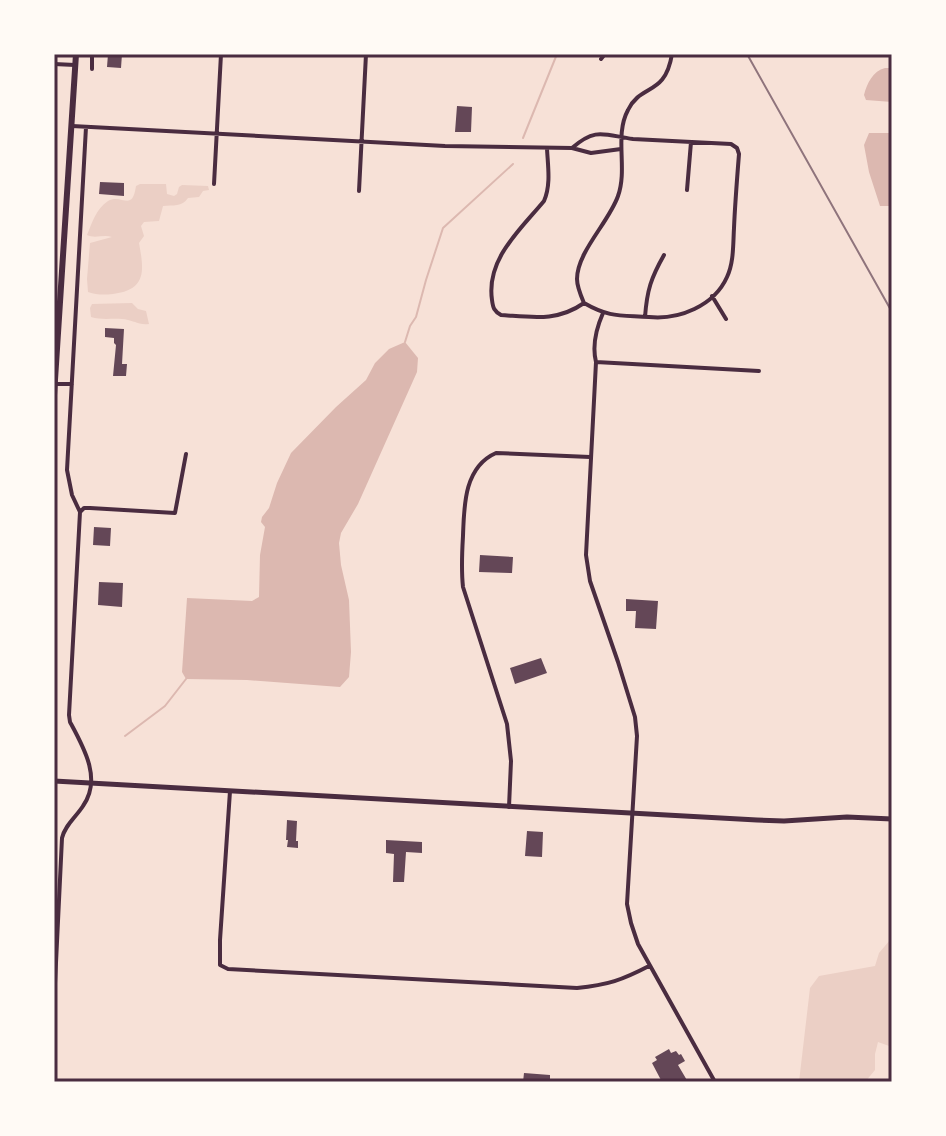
<svg xmlns="http://www.w3.org/2000/svg" width="946" height="1136" viewBox="0 0 946 1136" font-family="'Space Grotesk',sans-serif">
<rect width="100%" height="100%" fill="#f7e1d7"/>
<!-- green -->
<path fill="#ebcfc5" d="M140,184h26l1,10 7,2 3,-2 2,-7 3,-2 26,1 1,4 -6,1 -4,6 -11,1c-6,9 -15,7 -25,8l-4,15 -15,1 -3,4 3,10 -5,7c5,27 8,47 -26,51 -10,1 -16,1 -25,-2l-1,-13 3,-36 22,-6c-8,-3 -17,2 -25,-2 5,-12 9,-26 21,-34 14,-8 24,12 28,-15z
M132,303l6,6 8,2 3,13c-10,1 -12,-2 -21,-4 -12,-3 -24,1 -37,-3l-1,-9 2,-4z
M890,940h2v107l-14,-5 -3,12v16l-10,12h-66l11,-94 9,-12 56,-10 4,-13z"/>
<!-- water -->
<path fill="#dcb8b0" d="M885,68h7v34l-26,-2 -2,-5c3,-12 9,-24 21,-27z
M869,133h23v73h-12l-11,-34 -5,-27z
M405,342l13,16 -1,14 -59,132 -17,29 -2,10 2,22 8,35 2,52 -2,25 -9,10 -93,-7 -61,-1 -4,-7 5,-74 65,3 7,-4 1,-42 5,-28 -4,-5 1,-5 7,-9 8,-25 14,-30 45,-46 30,-27 9,-17 14,-14z"/>
<g fill="none" stroke-linecap="round" stroke-linejoin="round">
<!-- stream -->
<path stroke="#dcb8b0" stroke-width="2" d="M523,138l34,-84
M405,342l5,-16 6,-9 10,-37 17,-52 70,-64
M125,736l40,-30 21,-27"/>
</g>
<!-- building -->
<path fill="#644757" d="M108,54h14l-1,14 -14,-1z
M457,106l15,1 -1,25h-16z
M100,182l24,1v13l-25,-2z
M105,328l19,1 -2,35h5l-1,12h-13l3,-31 -2,-2v-5l-9,-1z
M94,527l17,1 -1,18 -17,-1z
M480,555l33,2 -1,16 -33,-1z
M99,582l24,1 -1,24 -24,-2z
M626,599l32,2 -2,28 -21,-1 1,-17h-10z
M541,658l6,15 -32,11 -5,-16z
M287,820l10,1 -1,20h2v7l-11,-1 1,-7h-2z
M527,831l16,1 -1,25 -17,-1z
M386,840l36,2v11l-16,-1 -2,30h-11l1,-28 -8,-1z
M669,1049l2,4 5,-2 3,4 2,-1 4,7 -7,4 10,17h-26l-10,-19 5,-3 -2,-3z
M524,1073l26,2v7h-27z"/>
<g fill="none" stroke-linecap="round" stroke-linejoin="round">
<!-- minor -->
<path stroke="#4a2c40" stroke-width="4" d="M601,59l4,-5
M54,64l21,1
M92,69v-15
M72,126l373,20 127,2 19,5 30,-4
M572,148c24,-21 32,-13 61,-9l98,5 6,4 2,6c-2,25 -4,50 -5,74 -1,16 0,34 -7,49 -13,29 -48,43 -78,40 -28,-2 -39,1 -65,-14 -3,-7 -7,-16 -7,-24 0,-27 32,-57 41,-83 10,-28 -4,-60 10,-86 13,-27 37,-13 44,-56
M547,149c1,18 4,36 -3,52 -24,29 -58,58 -52,99 1,8 2,11 9,15 31,2 56,7 83,-12
M214,184l7,-130
M687,190l4,-48
M359,191l7,-137
M712,296l14,23
M603,313c-7,16 -11,33 -7,49l-10,193 4,26 28,81 17,55 2,19 -10,168 4,19 7,21 77,138
M645,317c2,-27 6,-39 19,-62
M596,362l163,9
M55,384h17
M80,512l4,-4h6l85,5 11,-59
M230,791l-10,149v25l8,4 349,19c31,-3 45,-8 72,-22
M509,807l2,-46 -4,-37 -44,-137c-2,-18 -1,-34 0,-51 1,-30 1,-69 33,-83l94,4
M54,1004l8,-166c3,-13 14,-21 21,-32 19,-27 1,-58 -13,-84l-1,-7 11,-203 -8,-17 -5,-25 19,-343"/>
<!-- secondary -->
<path stroke="#4a2c40" stroke-width="5" d="M54,781l703,39 27,1 63,-4 45,2"/>
<!-- primary -->
<path stroke="#4a2c40" stroke-width="6" d="M54,395l22,-341"/>
<!-- rail -->
<path stroke="#8f747c" stroke-width="2" d="M747,54l145,258"/>
</g>
<!-- border -->
<rect width="946" height="1136" fill="none" stroke="#fffaf5" stroke-width="112"/>
<rect x="56" y="56" width="834" height="1024" fill="none" stroke="#4a2c40" stroke-width="3"/>
</svg>
